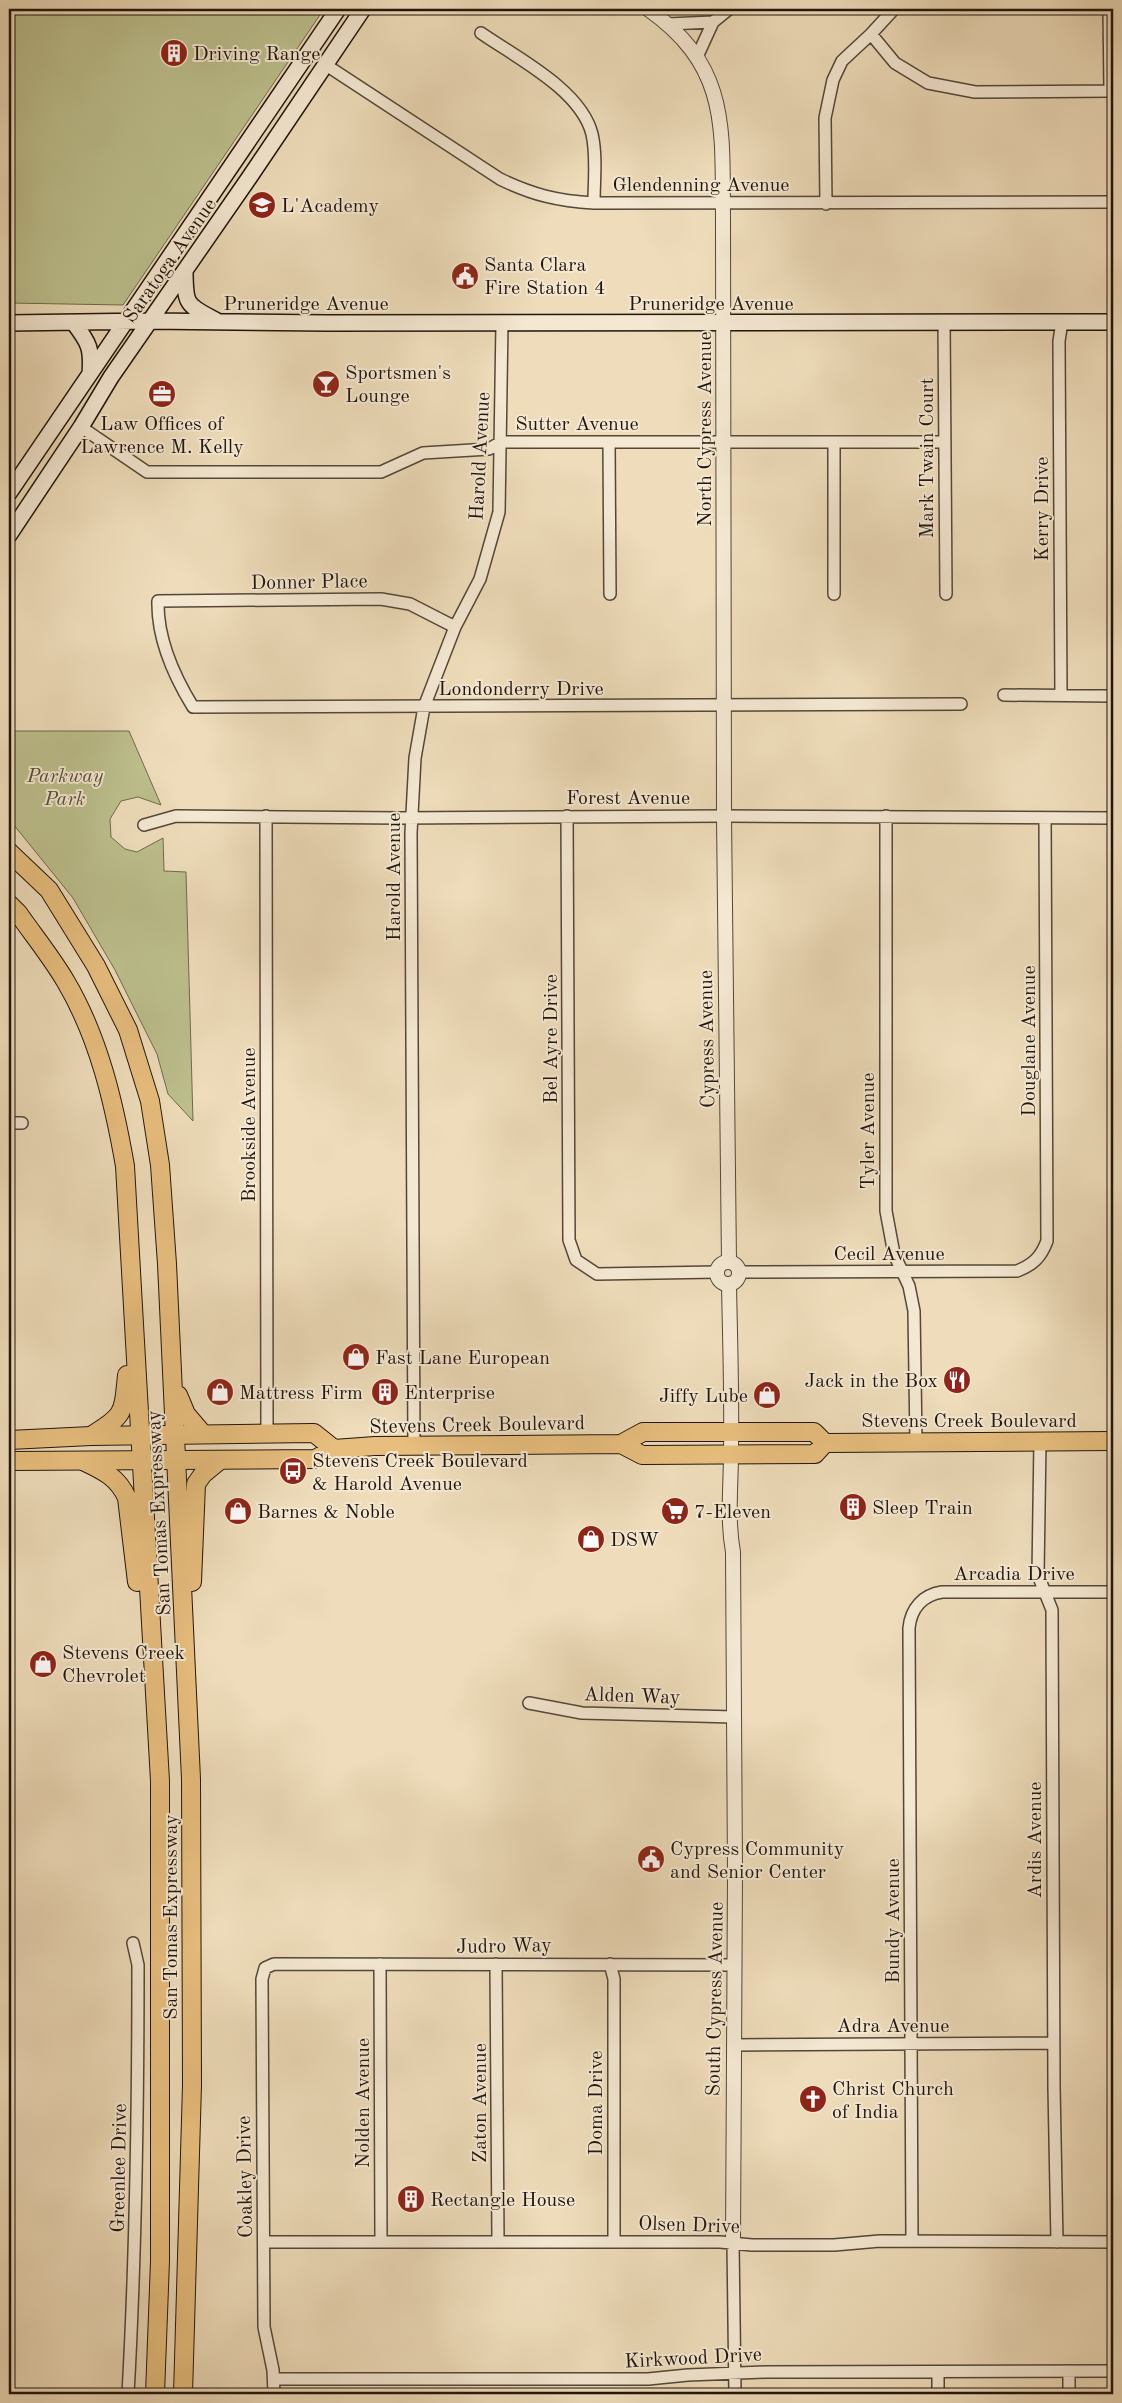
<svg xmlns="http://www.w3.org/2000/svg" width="1122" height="2403" viewBox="0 0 1122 2403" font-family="'Old Standard TT',serif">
<rect width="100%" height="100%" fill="#eedcba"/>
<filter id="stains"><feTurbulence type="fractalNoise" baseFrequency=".004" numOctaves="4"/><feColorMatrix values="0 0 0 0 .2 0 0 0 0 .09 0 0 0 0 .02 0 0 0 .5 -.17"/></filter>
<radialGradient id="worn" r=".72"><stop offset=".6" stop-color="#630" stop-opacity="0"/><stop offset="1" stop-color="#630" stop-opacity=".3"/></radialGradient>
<!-- green -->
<path fill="#bcbf8d" stroke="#6e6a4d" d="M9,9h315l-201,296 -114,-2z
M9,731h120l32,74 -23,-8 -17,4 -11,18 1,18 14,12 12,3 26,-14 1,33 22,1 7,249 -25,-27 -11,-40 -42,-84 -42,-72 -64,-79z"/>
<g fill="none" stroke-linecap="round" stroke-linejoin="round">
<!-- minor casing -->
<g stroke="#544738" stroke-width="14">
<path id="minor" d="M1109,9l1,81
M668,24l45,-2
M481,33c36,25 100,57 111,101 5,22 2,47 2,69
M871,34l24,29 33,20 47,9 138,-1
M697,57l16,-35 16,-13
M326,65l174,114c33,16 58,22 94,24l519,-1
M826,204l-1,-86 8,-38 9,-19 29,-27 23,-25
M944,321l2,273
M81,427l66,45h234l42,-19 66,-4 12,-7h444
M609,442l1,152
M834,442v152
M455,627l-45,-23 -29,-5 -223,2c-1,37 16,75 35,106l768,-3
M1004,695l109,1
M1061,695l-2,-354 3,-19
M266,816l1,617
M567,816l2,424 7,20 21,14 120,-2
M886,816v395l8,43 15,32 5,25 2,131
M144,825l32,-9 224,2 324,-2 389,2
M9,1123h13
M739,1272l278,-1c16,-6 24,-14 30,-30l-2,-423
M1040,1441l-2,134 14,35 2,477 3,155
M414,1446l-3,-613 4,-75 9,-51 31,-80 25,-48 19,-67 3,-189
M529,1703l53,10 152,4
M380,1964l1,277
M496,1964l2,277
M610,1964l4,15v262
M733,2045l321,-2
M912,2241l-3,-613c2,-20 14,-33 33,-36h171
M264,2242h456l32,3h82l46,-4 233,1
M733,2243l2,151
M1069,2371v23
M938,2373v21
M275,2379h373l40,-4 78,-3 347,-1
M128,2394c8,-143 10,-286 10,-429l-5,-22
M274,2394l-1,-24 -9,-43 -2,-348 3,-11 9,-4 461,1"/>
</g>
<!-- tertiary casing -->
<g stroke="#544738" stroke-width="16">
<path id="tertiary" d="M648,9c82,58 74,119 75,210l1,597 5,446
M717 1273a11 11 0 1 1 22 0a11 11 0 1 1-22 0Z
M729,1284c1,56 3,112 2,168 0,34 -4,67 2,100l2,322 -2,369"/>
</g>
<!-- secondary casing -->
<g stroke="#21150d" stroke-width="18">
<path id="secondary" d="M185,270c0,36 1,34 32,51
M9,323l142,-2 176,2 786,-1
M74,323c15,20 18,25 16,51
M9,493l329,-484
M9,535l72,-108 30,-50 138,-199 114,-169"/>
</g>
<!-- primary casing -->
<g stroke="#21150d" stroke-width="20">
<path id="primary" d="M9,1440l82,-4 223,-3 20,16
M621,1444l22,-12h171l11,11 288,-2
M9,1461l306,-2 19,-10 41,-3 246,-2 21,11 173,-1 10,-11"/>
</g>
<!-- trunk casing -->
<g stroke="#21150d" stroke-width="20">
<path id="trunk" d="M9,852l40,38 47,76 32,64 22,71 10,64 7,99 24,515 1,306 -9,309
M9,904l9,9c16,23 34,45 48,69 33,56 48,121 59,184l35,615v480l-5,133
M178,1395l8,19 17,20
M91,1436c34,-22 32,-21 36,-61
M83,1461c19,9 35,16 44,37l10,84
M192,1582l4,-98 7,-10 17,-14"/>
</g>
<!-- minor -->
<use href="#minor" stroke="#f4e8d2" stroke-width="11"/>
<!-- tertiary -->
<use href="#tertiary" stroke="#f4e8d2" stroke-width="14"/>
<!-- secondary -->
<use href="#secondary" stroke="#f4e8d2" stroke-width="15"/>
<!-- primary -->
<use href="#primary" stroke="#e7be7d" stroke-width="18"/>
<!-- trunk -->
<use href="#trunk" stroke="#e7be7d" stroke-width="18"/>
</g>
<!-- icons -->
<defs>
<g id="building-disc" transform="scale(1.4375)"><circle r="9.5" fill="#8f2418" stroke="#f4e8d2"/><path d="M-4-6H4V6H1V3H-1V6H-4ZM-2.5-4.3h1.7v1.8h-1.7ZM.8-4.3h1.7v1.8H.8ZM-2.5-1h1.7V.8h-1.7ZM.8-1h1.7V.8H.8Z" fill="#fff"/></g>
<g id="school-disc" transform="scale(1.4375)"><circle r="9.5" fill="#8f2418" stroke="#f4e8d2"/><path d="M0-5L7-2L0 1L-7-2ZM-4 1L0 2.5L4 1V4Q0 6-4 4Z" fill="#fff"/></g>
<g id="civic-disc" transform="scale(1.4375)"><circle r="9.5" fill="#8f2418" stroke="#f4e8d2"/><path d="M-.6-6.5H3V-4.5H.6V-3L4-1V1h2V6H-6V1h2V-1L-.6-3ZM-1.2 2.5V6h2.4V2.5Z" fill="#fff"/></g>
<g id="bar-disc" transform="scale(1.4375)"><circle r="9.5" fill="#8f2418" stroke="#f4e8d2"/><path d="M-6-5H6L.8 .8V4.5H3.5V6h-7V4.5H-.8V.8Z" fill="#fff"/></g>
<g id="office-disc" transform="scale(1.4375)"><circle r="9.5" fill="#8f2418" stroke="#f4e8d2"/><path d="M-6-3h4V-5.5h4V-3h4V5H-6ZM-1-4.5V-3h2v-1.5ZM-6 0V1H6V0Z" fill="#fff"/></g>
<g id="shop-disc" transform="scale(1.4375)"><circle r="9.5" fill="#8f2418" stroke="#f4e8d2"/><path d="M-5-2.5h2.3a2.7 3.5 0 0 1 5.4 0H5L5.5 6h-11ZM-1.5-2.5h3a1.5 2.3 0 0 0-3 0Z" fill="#fff"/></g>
<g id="restaurant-disc" transform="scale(1.4375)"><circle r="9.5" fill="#8f2418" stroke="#f4e8d2"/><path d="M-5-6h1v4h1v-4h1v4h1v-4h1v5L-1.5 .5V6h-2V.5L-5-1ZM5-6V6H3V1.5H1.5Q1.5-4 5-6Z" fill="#fff"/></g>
<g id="bus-disc" transform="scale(1.4375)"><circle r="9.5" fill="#8f2418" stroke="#f4e8d2"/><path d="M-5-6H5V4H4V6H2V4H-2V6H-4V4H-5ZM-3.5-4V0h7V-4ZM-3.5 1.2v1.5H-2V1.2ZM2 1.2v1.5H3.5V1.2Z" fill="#fff"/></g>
<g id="supermarket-disc" transform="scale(1.4375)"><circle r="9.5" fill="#8f2418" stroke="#f4e8d2"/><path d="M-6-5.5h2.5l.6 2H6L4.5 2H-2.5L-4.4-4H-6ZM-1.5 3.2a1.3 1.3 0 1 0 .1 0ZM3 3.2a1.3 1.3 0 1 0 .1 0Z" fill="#fff"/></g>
<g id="church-disc" transform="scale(1.4375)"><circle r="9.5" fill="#8f2418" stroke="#f4e8d2"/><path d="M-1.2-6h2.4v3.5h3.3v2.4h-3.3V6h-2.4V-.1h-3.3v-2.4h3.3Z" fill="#fff"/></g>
</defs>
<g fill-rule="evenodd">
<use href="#building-disc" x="174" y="53"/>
<use href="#school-disc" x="262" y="205"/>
<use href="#civic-disc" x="465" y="276"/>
<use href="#bar-disc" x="326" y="384"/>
<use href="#office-disc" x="162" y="394"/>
<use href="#shop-disc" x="356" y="1357"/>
<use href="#restaurant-disc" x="957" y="1380"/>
<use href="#shop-disc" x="220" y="1392"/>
<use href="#building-disc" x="385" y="1392"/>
<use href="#shop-disc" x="767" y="1395"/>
<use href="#bus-disc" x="293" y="1471"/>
<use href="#building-disc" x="853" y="1507"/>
<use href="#shop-disc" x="238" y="1511"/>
<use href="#supermarket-disc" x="675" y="1511"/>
<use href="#shop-disc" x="591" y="1539"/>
<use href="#shop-disc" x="43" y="1664"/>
<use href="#civic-disc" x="651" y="1859"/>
<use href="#church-disc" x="813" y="2099"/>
<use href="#building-disc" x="411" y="2199"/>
</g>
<g text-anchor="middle" stroke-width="4" stroke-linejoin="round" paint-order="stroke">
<!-- poi labels -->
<g font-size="20" fill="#21150d" stroke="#f4e8d2" text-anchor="start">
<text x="193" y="60">Driving Range</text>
<text x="281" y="212">L'Academy</text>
<text x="484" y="271">Santa Clara<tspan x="484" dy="23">Fire Station 4</tspan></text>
<text x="345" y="379">Sportsmen's<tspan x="345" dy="23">Lounge</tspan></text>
<text x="162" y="430" text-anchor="middle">Law Offices of<tspan x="162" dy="23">Lawrence M. Kelly</tspan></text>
<text x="375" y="1364">Fast Lane European</text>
<text x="938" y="1387" text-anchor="end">Jack in the Box</text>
<text x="239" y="1399">Mattress Firm</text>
<text x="404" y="1399">Enterprise</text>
<text x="748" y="1402" text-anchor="end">Jiffy Lube</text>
<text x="312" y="1467">Stevens Creek Boulevard<tspan x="312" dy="23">&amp; Harold Avenue</tspan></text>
<text x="872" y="1514">Sleep Train</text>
<text x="257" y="1518">Barnes &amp; Noble</text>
<text x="694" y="1518">7-Eleven</text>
<text x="610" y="1546">DSW</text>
<text x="62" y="1659">Stevens Creek<tspan x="62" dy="23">Chevrolet</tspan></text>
<text x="670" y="1855">Cypress Community<tspan x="670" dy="23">and Senior Center</tspan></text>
<text x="832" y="2095">Christ Church<tspan x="832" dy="23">of India</tspan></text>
<text x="430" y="2206">Rectangle House</text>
</g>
<!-- street labels -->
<g font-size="20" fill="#21150d" stroke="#f4e8d2">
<text x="701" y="191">Glendenning Avenue</text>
<text transform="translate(169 260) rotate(-55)" y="7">Saratoga Avenue</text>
<text x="306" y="310">Pruneridge Avenue</text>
<text x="711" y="310">Pruneridge Avenue</text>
<text x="577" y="430">Sutter Avenue</text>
<text transform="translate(704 429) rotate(-90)" y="7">North Cypress Avenue</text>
<text transform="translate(479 456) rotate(-87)" y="7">Harold Avenue</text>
<text transform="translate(926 458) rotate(-90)" y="7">Mark Twain Court</text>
<text transform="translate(1041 509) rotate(-90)" y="7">Kerry Drive</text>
<text transform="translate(309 581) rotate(-1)" y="7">Donner Place</text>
<text x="521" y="695">Londonderry Drive</text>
<text x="628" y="804">Forest Avenue</text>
<text transform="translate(393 877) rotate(-90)" y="7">Harold Avenue</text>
<text transform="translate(550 1039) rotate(-90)" y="7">Bel Ayre Drive</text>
<text transform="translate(706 1039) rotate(-91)" y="7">Cypress Avenue</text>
<text transform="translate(1028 1041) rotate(-90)" y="7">Douglane Avenue</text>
<text transform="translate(248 1125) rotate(-90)" y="7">Brookside Avenue</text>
<text transform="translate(867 1131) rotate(-90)" y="7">Tyler Avenue</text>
<text x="889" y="1260">Cecil Avenue</text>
<text x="969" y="1427">Stevens Creek Boulevard</text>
<text transform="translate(477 1424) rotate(-1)" y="7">Stevens Creek Boulevard</text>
<text transform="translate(158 1513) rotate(-93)" y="7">San Tomas Expressway</text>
<text x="1014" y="1580">Arcadia Drive</text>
<text transform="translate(632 1695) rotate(2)" y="7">Alden Way</text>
<text transform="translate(1034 1840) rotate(-90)" y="7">Ardis Avenue</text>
<text transform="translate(170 1917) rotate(-90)" y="7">San Tomas Expressway</text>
<text transform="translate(892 1921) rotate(-90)" y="7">Bundy Avenue</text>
<text transform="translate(504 1945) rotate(-1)" y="7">Judro Way</text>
<text transform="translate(714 1999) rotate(-89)" y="7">South Cypress Avenue</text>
<text x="893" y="2032">Adra Avenue</text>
<text transform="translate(362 2103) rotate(-90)" y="7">Nolden Avenue</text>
<text transform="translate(479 2103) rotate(-90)" y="7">Zaton Avenue</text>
<text transform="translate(595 2103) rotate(-90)" y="7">Doma Drive</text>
<text transform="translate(118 2168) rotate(-89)" y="7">Greenlee Drive</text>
<text transform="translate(244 2177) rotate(-91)" y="7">Coakley Drive</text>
<text transform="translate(689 2224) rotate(2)" y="7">Olsen Drive</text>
<text transform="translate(693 2357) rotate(-3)" y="7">Kirkwood Drive</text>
</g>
<!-- park labels -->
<g font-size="20" font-style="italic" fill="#57503a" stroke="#f4e8d2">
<text x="65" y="782">Parkway<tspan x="65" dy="23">Park</tspan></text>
</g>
</g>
<!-- margin -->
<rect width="1122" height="2403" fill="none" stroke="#eedcba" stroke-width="30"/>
<rect x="10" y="10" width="1102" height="2383" fill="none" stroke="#21150d" stroke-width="2.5"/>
<rect x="15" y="15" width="1092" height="2373" fill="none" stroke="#21150d"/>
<rect width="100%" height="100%" filter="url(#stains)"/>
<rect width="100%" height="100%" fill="url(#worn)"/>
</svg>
